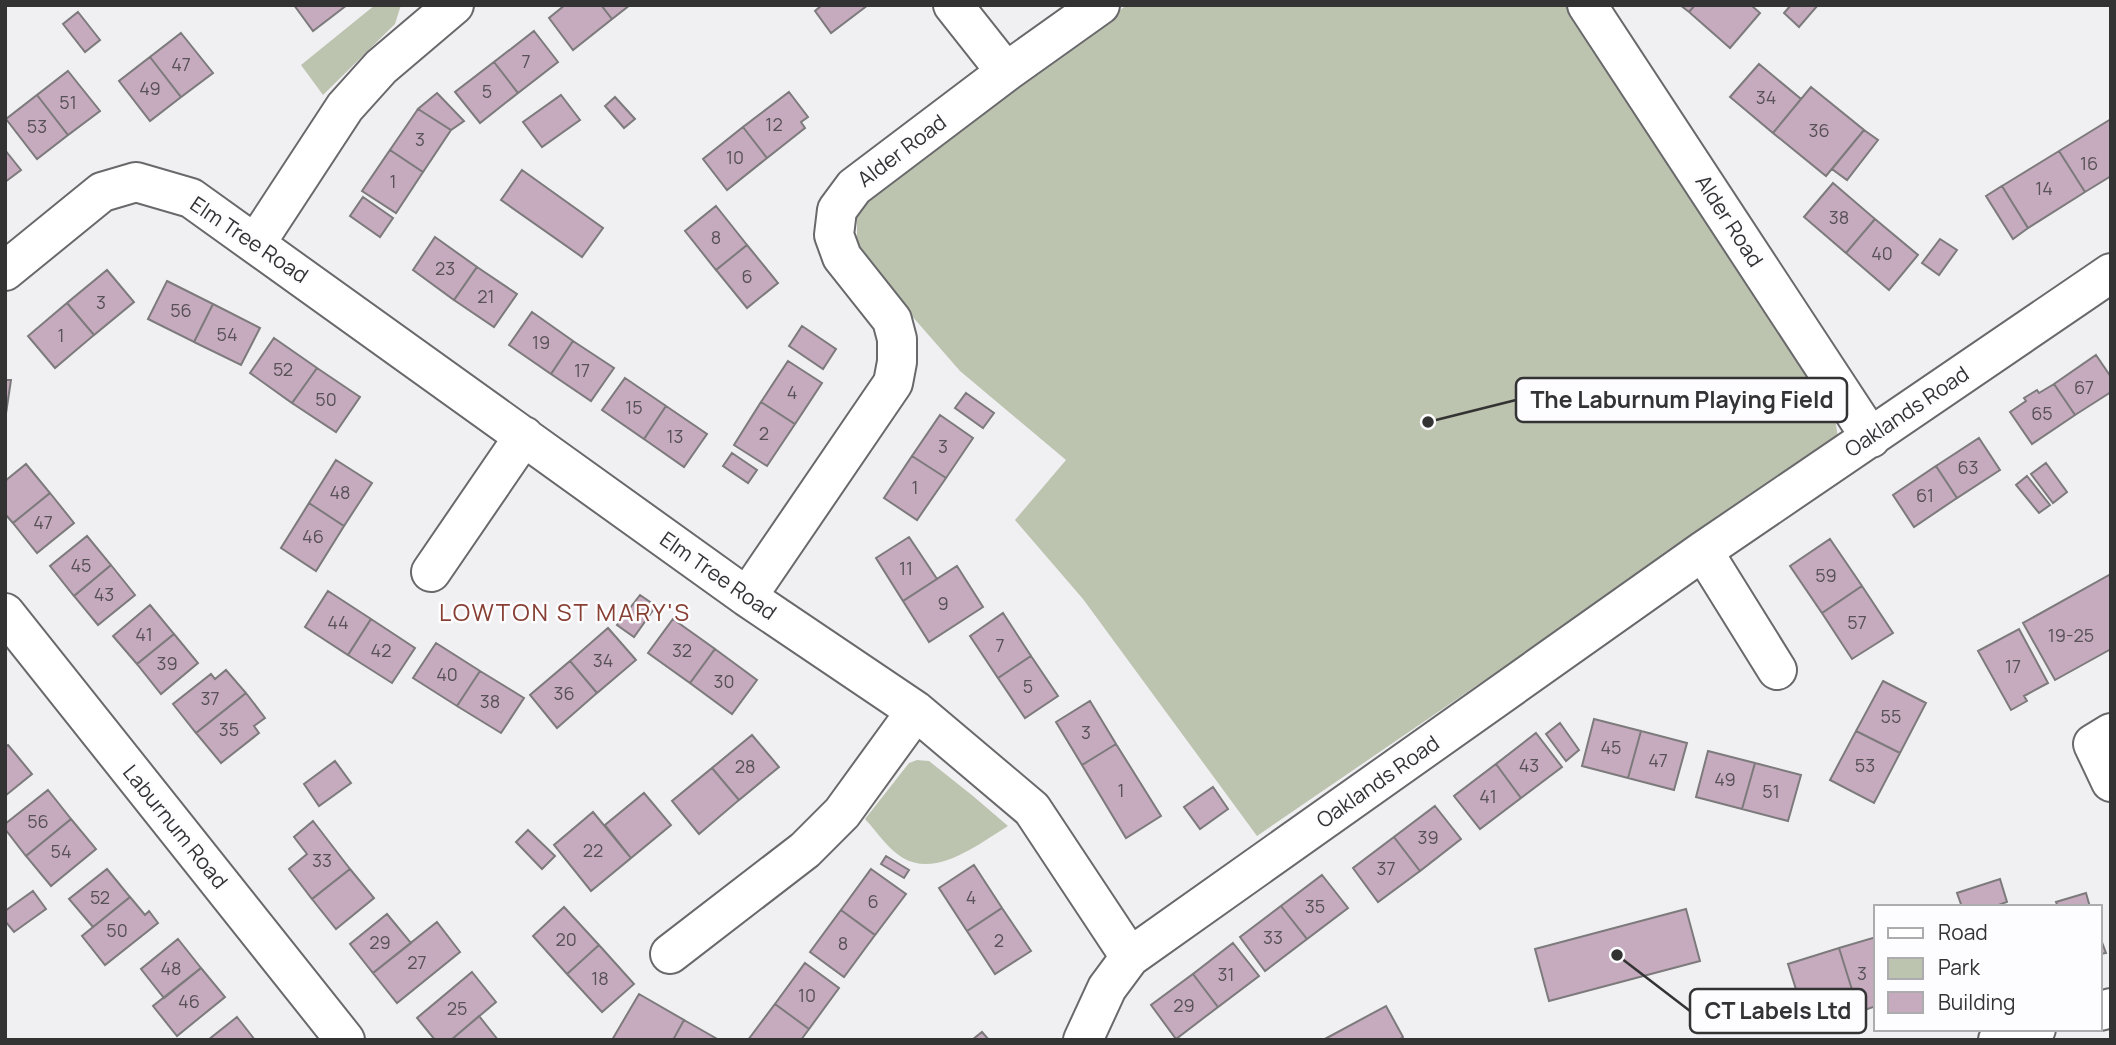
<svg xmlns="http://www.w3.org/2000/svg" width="2116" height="1045" viewBox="0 0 2116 1045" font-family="Manrope,sans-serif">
<rect width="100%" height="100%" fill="#f0f0f3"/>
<!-- green -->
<path fill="#bcc4b0" d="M375,5h26l-6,19 -72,71 -22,-30z
M1127,5h443l263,400 5,33 -581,398 -174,-237 -68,-79 51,-60 -106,-89 -90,-103 -13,-23v-30l11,-20z
M917,760l12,1 44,35 35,30c-28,17 -71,52 -105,32 -15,-9 -26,-26 -38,-39l44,-56z"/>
<!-- building -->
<path fill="#c6abbf" stroke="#7d7a7c" stroke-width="2" d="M294,5h53l-34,26z
M565,5h36l11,14 -39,31 -24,-32z
M601,5h29l-18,14z
M822,5h46l-37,28 -16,-22z
M1680,5h15l-6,7z
M1695,5h56l9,8 -30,35 -41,-36z
M1791,5h27l-19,22 -15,-14z
M78,12l22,28 -15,12 -22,-28z
M534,31l24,31 -40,31 -24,-31z
M181,33l32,40 -32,24 -31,-40z
M150,57l31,40 -31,24 -31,-40z
M494,62l24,31 -38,30 -25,-31z
M1759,64l42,35 -28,34 -43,-36z
M68,71l32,40 -32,24 -31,-40z
M1811,87l53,43 -38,46 -53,-43z
M789,92l19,25 -7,5 4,6 -38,30 -24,-31z
M437,93l27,28 -13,9 -33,-21z
M37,95l31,40 -31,24 -31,-40z
M561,95l19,25 -38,27 -19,-25z
M615,97l20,22 -11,9 -19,-22z
M418,109l33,21 -28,42 -33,-22z
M2111,119v57l-26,16 -26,-41z
M743,127l24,31 -40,32 -24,-31z
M1864,130l14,10 -31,40 -15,-11z
M5,150l16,20 -16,12z
M390,150l33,22 -27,41 -34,-22z
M2059,151l26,41 -57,36 -26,-42z
M522,170l81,58 -21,29 -81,-57z
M1833,183l42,36 -29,34 -42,-36z
M2002,186l26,42 -15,11 -27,-43z
M363,197l30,21 -13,19 -30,-21z
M716,206l31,39 -31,25 -31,-39z
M1875,219l43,36 -29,35 -43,-37z
M435,237l42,30 -23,33 -41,-30z
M1940,239l17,11 -18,25 -17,-12z
M747,245l31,38 -31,25 -31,-38z
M477,267l40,27 -23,33 -40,-27z
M107,270l27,32 -40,33 -27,-32z
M167,281l46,23 -19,38 -46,-23z
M67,303l27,32 -39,33 -27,-32z
M213,304l47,24 -19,37 -47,-23z
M532,312l41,29 -22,33 -42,-29z
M802,326l34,23 -13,20 -34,-23z
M274,338l43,30 -25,35 -42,-30z
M573,341l41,27 -23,33 -40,-27z
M2096,355l15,22v15l-36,23 -21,-31z
M788,361l34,22 -27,41 -34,-22z
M317,368l43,29 -24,35 -44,-29z
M625,378l41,28 -22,33 -42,-29z
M5,380h6l-6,40z
M2054,384l21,31 -43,29 -22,-32 16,-11 -2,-3 13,-8 2,3z
M966,393l28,20 -11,15 -28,-20z
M761,402l34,22 -28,42 -33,-21z
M666,406l41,28 -23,33 -40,-28z
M940,415l33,23 -27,40 -34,-22z
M1979,438l21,32 -43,28 -21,-32z
M732,453l25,17 -9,13 -25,-17z
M912,456l34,22 -29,42 -33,-22z
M336,460l36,23 -28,43 -35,-23z
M2046,463l21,29 -14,11 -22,-29z
M26,464l24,29 -37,30 -8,-9v-33z
M1936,466l21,32 -43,29 -21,-32z
M2027,476l23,29 -11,8 -23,-28z
M50,493l24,30 -37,30 -24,-30z
M309,503l35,23 -28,45 -35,-23z
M87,536l24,29 -37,31 -24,-30z
M909,537l28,42 -34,22 -27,-43z
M1830,539l32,47 -40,27 -32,-47z
M111,565l24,30 -37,30 -24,-29z
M957,566l26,41 -54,35 -26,-41z
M2111,574v75l-56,31 -32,-57z
M1862,586l31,47 -41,26 -30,-46z
M328,591l43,28 -23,36 -43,-28z
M640,595l16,11 -22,31 -17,-12z
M150,605l24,29 -37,30 -24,-28z
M1003,613l28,43 -33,22 -28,-42z
M371,619l44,29 -23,35 -44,-28z
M673,619l42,30 -25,34 -42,-30z
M608,628l28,32 -39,33 -27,-32z
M2019,629l29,54 -24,13 3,5 -16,9 -33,-59z
M174,634l24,29 -37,31 -24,-30z
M436,643l44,28 -23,35 -44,-28z
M715,649l42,31 -25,34 -42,-31z
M1031,656l27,40 -33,22 -27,-40z
M570,661l27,32 -40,35 -27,-33z
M226,670l20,23 -50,40 -23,-29 38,-30 4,5z
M480,671l44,27 -23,35 -44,-27z
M1883,681l43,22 -26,50 -44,-22z
M246,693l19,25 -11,8 5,7 -38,30 -25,-30z
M1090,701l26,43 -34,21 -26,-43z
M1594,719l47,12 -13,47 -46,-12z
M1560,723l19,27 -13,11 -20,-27z
M1641,731l46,12 -13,47 -46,-12z
M1856,731l44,22 -26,50 -44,-23z
M1536,733l26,34 -41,31 -25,-34z
M752,735l27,32 -40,33 -27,-32z
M1116,744l45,72 -35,22 -44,-73z
M8,745l24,29 -27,22v-49z
M1708,751l47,12 -13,46 -46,-12z
M335,761l16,22 -32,23 -15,-22z
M1755,763l46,12 -13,46 -46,-12z
M1496,764l25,34 -41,31 -26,-33z
M712,768l27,32 -40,34 -27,-33z
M1213,787l15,22 -28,20 -16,-22z
M48,790l23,29 -45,37 -21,-27v-5z
M644,793l27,32 -40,33 -26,-33z
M1435,806l26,33 -41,32 -26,-34z
M593,812l38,46 -40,33 -37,-46z
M71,819l25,30 -45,37 -25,-30z
M313,821l37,48 -38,30 -23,-30 18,-15 -13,-17z
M528,830l27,26 -13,13 -26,-27z
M1394,837l26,34 -42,31 -25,-34z
M886,856l23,14 -5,8 -23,-14z
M974,865l28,43 -35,23 -28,-43z
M107,869l23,28 -37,30 -24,-28z
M350,869l24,29 -38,31 -24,-30z
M871,869l35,25 -31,41 -34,-25z
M1322,875l26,33 -41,31 -26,-33z
M2000,879l7,23 -14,5h-31l-5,-14z
M33,891l13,18 -32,23 -9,-11v-10z
M2086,893l4,14h-32l-2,-5z
M130,897l15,18 4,-4 9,12 -53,42 -23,-29z
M1281,906l26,33 -42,32 -25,-34z
M564,907l35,38 -32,29 -34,-38z
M1002,908l29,43 -36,23 -28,-43z
M1686,909l14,52 -151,40 -14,-52z
M841,910l34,25 -31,42 -34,-25z
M387,914l24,29 -38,30 -23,-29z
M437,922l23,30 -63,51 -24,-30z
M1876,937v69l-17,6 -20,-64z
M2100,937l6,16 -6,1z
M178,939l23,29 -37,30 -23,-29z
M1233,943l26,33 -41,31 -25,-33z
M599,945l35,39 -32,28 -35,-38z
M1839,948l20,64 -17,5 -2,-6 -34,10 -18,-57z
M805,963l34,25 -30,41 -34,-25z
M201,968l24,29 -48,39 -24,-30z
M472,972l24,30 -45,38h-16l-18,-22z
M1193,974l25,33 -42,32 -25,-34z
M639,994l45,26 -11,20h-61z
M775,1004l34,25 -8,11h-53z
M1386,1006l17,31 -4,3h-76z
M479,1016l19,24h-47z
M237,1017l18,23h-47z
M684,1020l35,20h-46z
M982,1032l7,8h-17z"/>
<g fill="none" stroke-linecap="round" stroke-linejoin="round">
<!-- minor casing -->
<g stroke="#69696c" stroke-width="42">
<path id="minor" d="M953,5l53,67
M1587,5l284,433
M256,243l89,-136 36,-40 73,-62
M5,271l97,-79 34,-10 55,16 556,399 169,114 116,98 98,148
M1703,551l74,119
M431,572l93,-136
M747,597l146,-214 4,-21v-23l-5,-19 -50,-63 -8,-22 3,-25 17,-23 152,-115 94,-67
M5,613l340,427
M2111,733l-18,11 18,38
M670,954l135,-104 37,-37 74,-102
M2100,1011l11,-3
M1083,1040l24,-52 23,-31 573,-406 408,-278
M1998,1040l38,-11"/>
</g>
<!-- minor -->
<use href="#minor" stroke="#fff" stroke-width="38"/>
</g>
<g text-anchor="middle" stroke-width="5" stroke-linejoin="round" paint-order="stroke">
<!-- number labels -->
<g font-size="18" fill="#585157">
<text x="526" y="68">7</text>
<text x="181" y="71">47</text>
<text x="150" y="95">49</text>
<text x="487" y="98">5</text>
<text x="1766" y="104">34</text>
<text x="68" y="109">51</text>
<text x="774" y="131">12</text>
<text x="37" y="133">53</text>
<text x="1819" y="137">36</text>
<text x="420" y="146">3</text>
<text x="735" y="164">10</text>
<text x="2089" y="170">16</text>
<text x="393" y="188">1</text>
<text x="2044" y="195">14</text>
<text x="1839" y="224">38</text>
<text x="716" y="244">8</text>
<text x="1882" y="260">40</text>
<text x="445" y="275">23</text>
<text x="747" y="283">6</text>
<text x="486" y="303">21</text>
<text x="101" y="309">3</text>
<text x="181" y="317">56</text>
<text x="227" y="341">54</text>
<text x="61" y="342">1</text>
<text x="541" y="349">19</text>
<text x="283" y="376">52</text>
<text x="582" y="377">17</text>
<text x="2084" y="394">67</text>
<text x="792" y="399">4</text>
<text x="326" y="406">50</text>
<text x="634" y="414">15</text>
<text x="2042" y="420">65</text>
<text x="764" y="440">2</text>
<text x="675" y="443">13</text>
<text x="943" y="453">3</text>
<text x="1968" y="474">63</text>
<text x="915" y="494">1</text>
<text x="340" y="499">48</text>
<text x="1925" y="502">61</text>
<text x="43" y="529">47</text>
<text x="313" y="543">46</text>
<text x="81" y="572">45</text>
<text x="906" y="575">11</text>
<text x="1826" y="582">59</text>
<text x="104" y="601">43</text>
<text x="943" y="610">9</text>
<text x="338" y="629">44</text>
<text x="1857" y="629">57</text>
<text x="144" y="641">41</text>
<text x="2071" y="642">19-25</text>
<text x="1000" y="652">7</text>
<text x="381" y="657">42</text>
<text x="682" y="657">32</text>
<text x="603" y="667">34</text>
<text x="167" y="670">39</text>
<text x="2013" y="673">17</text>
<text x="447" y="681">40</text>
<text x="724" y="688">30</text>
<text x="1028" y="693">5</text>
<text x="564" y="700">36</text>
<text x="210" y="705">37</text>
<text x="490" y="708">38</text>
<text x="1891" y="723">55</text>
<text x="229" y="736">35</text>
<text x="1086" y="739">3</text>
<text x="1611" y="754">45</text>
<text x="1658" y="767">47</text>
<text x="1529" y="772">43</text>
<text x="1865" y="772">53</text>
<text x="745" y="773">28</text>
<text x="1725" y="786">49</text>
<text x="1121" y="797">1</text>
<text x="1771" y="798">51</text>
<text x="1488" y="803">41</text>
<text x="38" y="828">56</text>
<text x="1428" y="844">39</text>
<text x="593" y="857">22</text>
<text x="61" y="858">54</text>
<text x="322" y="867">33</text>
<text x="1386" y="875">37</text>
<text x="100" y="904">52</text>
<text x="971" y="904">4</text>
<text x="873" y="908">6</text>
<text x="1315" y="913">35</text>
<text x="117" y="937">50</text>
<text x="1273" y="944">33</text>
<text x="566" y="946">20</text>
<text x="999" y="947">2</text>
<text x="380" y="949">29</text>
<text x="843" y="950">8</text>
<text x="417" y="969">27</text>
<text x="171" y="975">48</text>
<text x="1862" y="980">3</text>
<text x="1226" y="981">31</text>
<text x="600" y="985">18</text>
<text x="807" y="1002">10</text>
<text x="189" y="1008">46</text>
<text x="1184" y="1012">29</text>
<text x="457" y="1015">25</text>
</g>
<!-- street labels -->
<g font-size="21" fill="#333334" stroke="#fdfdff">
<text transform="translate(902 151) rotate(-37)" y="7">Alder Road</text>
<text transform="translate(1729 221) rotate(57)" y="7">Alder Road</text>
<text transform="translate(249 240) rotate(34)" y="7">Elm Tree Road</text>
<text transform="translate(1907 412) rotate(-34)" y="7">Oaklands Road</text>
<text transform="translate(718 576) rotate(35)" y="7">Elm Tree Road</text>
<text transform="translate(1378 782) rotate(-35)" y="7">Oaklands Road</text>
<text transform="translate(175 827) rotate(51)" y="7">Laburnum Road</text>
</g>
<!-- quarter labels -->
<g font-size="24" letter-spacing="2" fill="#863f32" stroke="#fdfdff">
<text x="565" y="621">LOWTON ST MARY'S</text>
</g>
</g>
<!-- callouts -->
<path fill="none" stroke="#333334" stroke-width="2.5" d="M1428 422L1516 400M1617 955L1690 1011"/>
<g fill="#333334" stroke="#fdfdff" stroke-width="2.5">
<circle cx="1428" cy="422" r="7"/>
<circle cx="1617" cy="955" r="7"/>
</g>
<g fill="#fdfdff" stroke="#333334" stroke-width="2.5">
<rect x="1516" y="378" width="331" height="44" rx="7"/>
<rect x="1690" y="989" width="176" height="44" rx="7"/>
</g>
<g font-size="23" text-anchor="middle" font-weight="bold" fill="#333334">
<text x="1682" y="408">The Laburnum Playing Field</text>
<text x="1778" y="1019">CT Labels Ltd</text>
</g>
<!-- border -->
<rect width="2116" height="1045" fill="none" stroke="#333334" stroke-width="14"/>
<!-- legend -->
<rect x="1874" y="905" width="228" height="126" fill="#fdfdff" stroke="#acacae" stroke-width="2"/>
<rect x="1888" y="928" width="35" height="10" fill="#ffffff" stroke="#acacae" stroke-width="2"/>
<text x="1938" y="940" font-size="21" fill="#333334">Road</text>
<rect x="1888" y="958" width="35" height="21" fill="#bcc4b0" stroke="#acacae" stroke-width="2"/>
<text x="1938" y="975" font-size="21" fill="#333334">Park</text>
<rect x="1888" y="992" width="35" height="21" fill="#c6abbf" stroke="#acacae" stroke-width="2"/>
<text x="1938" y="1010" font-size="21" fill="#333334">Building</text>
</svg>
